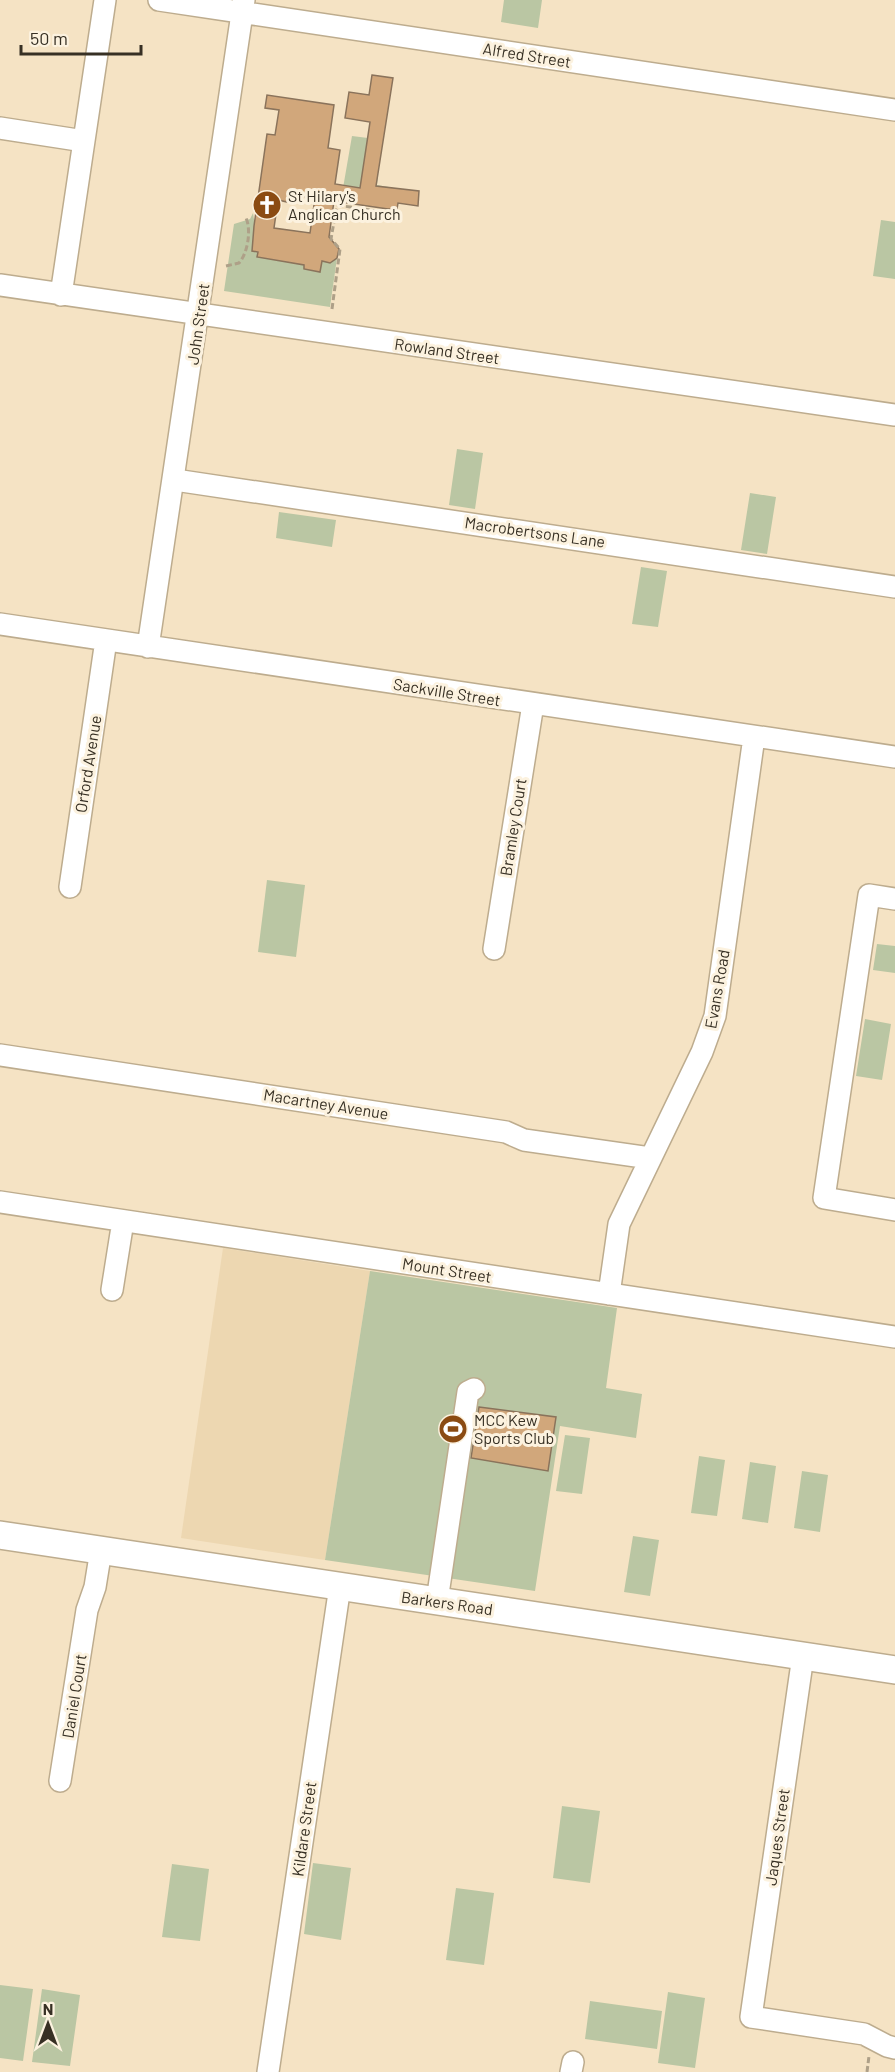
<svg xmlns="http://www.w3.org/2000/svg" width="895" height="2072" viewBox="0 0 895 2072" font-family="Barlow,sans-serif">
<rect width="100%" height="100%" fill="#f5e3c4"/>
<!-- built -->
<path fill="#edd7b1" d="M223,1248l147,23 -45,289 -144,-22z"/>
<!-- green -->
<path fill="#bac6a3" d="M504,0h38l-4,28 -37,-6z
M352,136l16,2 -5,34 15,3 -1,10 23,4 -1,5 -40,-7 -3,18 -7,-1 -6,-16z
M253,213l2,13 -3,25 6,1 -1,5 47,8v4l16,3 2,-11 8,1 7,-4 -7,49 -106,-16 10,-67 16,-5z
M881,220l14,2v57l-22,-3z
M457,449l26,4 -8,56 -26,-4z
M750,493l26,4 -9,57 -26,-4z
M279,512l57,8 -4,27 -56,-9z
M641,567l26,4 -9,56 -26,-3z
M267,880l38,5 -9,72 -38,-5z
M877,944l18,2v27l-22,-3z
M865,1019l26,5 -9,56 -26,-4z
M370,1271l247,37 -11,80 36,6 -6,44 -76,-12 -25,165 -210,-31z
M565,1435l25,3 -8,56 -26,-3z
M699,1456l26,4 -8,56 -26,-3z
M750,1462l26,4 -8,57 -26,-4z
M802,1471l26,4 -8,57 -26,-4z
M633,1536l26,4 -9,56 -26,-4z
M562,1806l38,5 -10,72 -37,-5z
M313,1863l38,5 -10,72 -37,-6z
M172,1864l37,5 -9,72 -38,-4z
M456,1888l38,5 -10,72 -38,-5z
M0,1985l33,4 -10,72 -23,-3z
M42,1989l38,6 -10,71 -38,-4z
M668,1992l37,6 -10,70 -37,-5z
M590,2001l72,10 -5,38 -72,-10z"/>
<!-- building -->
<path fill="#d1a77b" stroke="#8a735b" stroke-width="1.5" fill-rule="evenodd" d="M372,75l21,3 -17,108 43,5 -1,15 -20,-3 -1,6h-9l-54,-8 -5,36 10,12 -2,9 -7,5 -8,-2 -2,11 -16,-3v-4l-47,-8 1,-5 -6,-1 2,-25 13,-92 8,1 4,-25 -14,-2 2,-13 67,10 -6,43 12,2 -5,34 25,4 10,-66 -25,-4 4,-26 20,3zM288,194l27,4 -5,35 -36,-5 4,-28 9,2z
M479,1407l77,10 -8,54 -77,-13z"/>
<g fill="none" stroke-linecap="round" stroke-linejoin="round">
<!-- minor casing -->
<g stroke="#bdac8e" stroke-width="24">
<path id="minor" d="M159,0l736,110
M0,128l84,13
M0,285l895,130
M61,295l44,-295
M175,480l720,107
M0,624l895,133
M148,647l96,-647
M70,887l36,-247
M895,899l-26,-4 -45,303 71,12
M494,949l39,-245
M0,1055l506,77 18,8 126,18
M0,1202l895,135
M112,1290l11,-69
M609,1294l10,-70 83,-172 13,-36 39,-279
M437,1601l31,-209 6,-3
M803,1656l-52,361 113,17 23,12 8,2
M60,1781l27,-171 8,-23 6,-37
M268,2072l72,-486
M571,2072l2,-10"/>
</g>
<!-- major casing -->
<g stroke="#bdac8e" stroke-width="30">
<path id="major" d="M0,1535l895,135"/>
</g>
<!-- path -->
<path stroke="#aea088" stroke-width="3" stroke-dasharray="6 3" stroke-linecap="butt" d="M337,205l52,8 7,-2
M226,266l13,-3c9,-10 13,-35 6,-47
M332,309l8,-60 -9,-10 5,-29 11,4
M867,2072l2,-16"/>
<!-- minor -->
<use href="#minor" stroke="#fff" stroke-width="21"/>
<!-- major -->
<use href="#major" stroke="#fff" stroke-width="27"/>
</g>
<!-- icons -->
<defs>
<g id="church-disc" transform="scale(1.5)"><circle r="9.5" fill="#8b4b12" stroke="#fcf2df"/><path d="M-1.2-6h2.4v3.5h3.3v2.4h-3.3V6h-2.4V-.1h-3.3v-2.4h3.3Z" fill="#fff"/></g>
<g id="stadium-disc" transform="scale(1.5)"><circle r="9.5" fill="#8b4b12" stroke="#fcf2df"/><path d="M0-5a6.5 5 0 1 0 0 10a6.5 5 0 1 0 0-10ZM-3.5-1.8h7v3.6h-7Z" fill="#fff"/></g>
</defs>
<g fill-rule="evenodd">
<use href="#church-disc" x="267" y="205"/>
<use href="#stadium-disc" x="453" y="1429"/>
</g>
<g text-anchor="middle" stroke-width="6" stroke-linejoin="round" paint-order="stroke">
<!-- street labels -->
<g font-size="16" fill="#373024" stroke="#fcf2df">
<text transform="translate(527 55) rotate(9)" y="6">Alfred Street</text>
<text transform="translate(198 324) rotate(-82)" y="6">John Street</text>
<text transform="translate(447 351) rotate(8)" y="6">Rowland Street</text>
<text transform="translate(535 532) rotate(8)" y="6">Macrobertsons Lane</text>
<text transform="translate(447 692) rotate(9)" y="6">Sackville Street</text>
<text transform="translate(88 764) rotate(-81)" y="6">Orford Avenue</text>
<text transform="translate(513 827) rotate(-81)" y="6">Bramley Court</text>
<text transform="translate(717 989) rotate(-80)" y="6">Evans Road</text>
<text transform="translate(326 1104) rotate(9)" y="6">Macartney Avenue</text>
<text transform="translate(447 1270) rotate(9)" y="6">Mount Street</text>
<text transform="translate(447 1603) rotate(8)" y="6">Barkers Road</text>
<text transform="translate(74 1696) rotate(-81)" y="6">Daniel Court</text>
<text transform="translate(304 1829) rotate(-82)" y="6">Kildare Street</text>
<text transform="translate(777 1837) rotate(-82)" y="6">Jaques Street</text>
</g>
<!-- poi labels -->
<g font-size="16" fill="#373024" stroke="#fcf2df" text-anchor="start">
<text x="288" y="202">St Hilary's<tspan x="288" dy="18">Anglican Church</tspan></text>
<text x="474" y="1426">MCC Kew<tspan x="474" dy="18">Sports Club</tspan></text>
</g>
</g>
<!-- north arrow -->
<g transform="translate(48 2024)" stroke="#fcf2df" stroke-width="4.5" paint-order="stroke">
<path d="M0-4.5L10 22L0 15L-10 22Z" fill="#373024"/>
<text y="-9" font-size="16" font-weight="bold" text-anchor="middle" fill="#373024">N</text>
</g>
<!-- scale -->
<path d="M21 45v9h120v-9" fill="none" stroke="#373024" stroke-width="3"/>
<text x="30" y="45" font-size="18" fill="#373024" stroke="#fcf2df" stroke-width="4.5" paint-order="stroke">50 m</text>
</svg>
